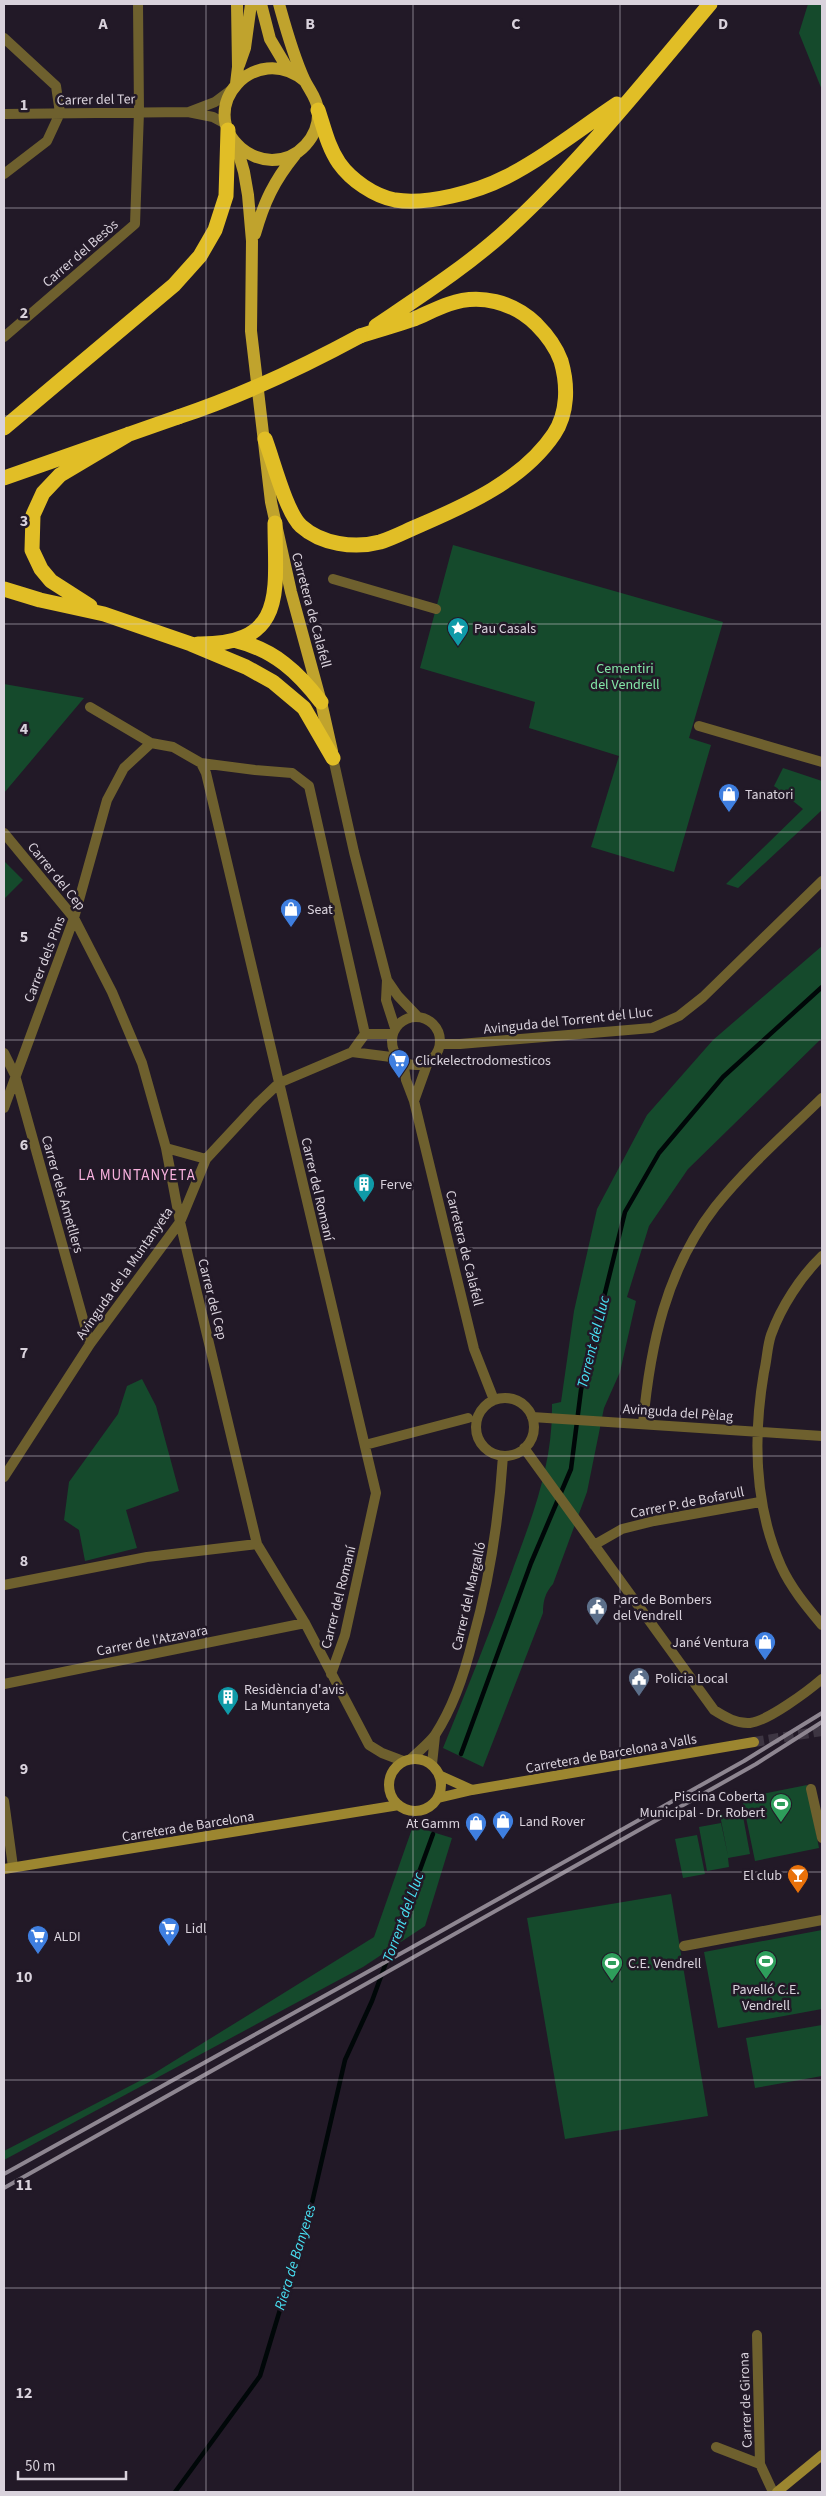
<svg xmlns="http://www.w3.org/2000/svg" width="826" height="2496" viewBox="0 0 826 2496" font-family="'Source Sans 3',sans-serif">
<rect width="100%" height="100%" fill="#221927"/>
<!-- green -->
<path fill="#154a2c" d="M808,4h14v86l-23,-57z
M453,545l270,77 -34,116 22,7 -37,127 -83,-25 28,-91 -90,-28 6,-26 -115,-34z
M4,684l80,14 -80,95z
M783,768l39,13v29l-84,78 -12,-4 77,-75 -29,-23z
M4,861l19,19 -19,19z
M822,946v92l-134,131 -39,57 -22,71 9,4 -16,71 -16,36 -17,84 -34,92c-8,9 -10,17 -10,29l-60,154 -40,-19c23,-57 46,-113 67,-171 21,-58 43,-110 42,-173l9,-2 13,-91 23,-102 50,-94 66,-75z
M142,1379l14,27 23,85 -53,19 11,38 -52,13 -6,-31 -15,-10 5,-38 49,-68 9,-28z
M807,1785l12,63 -64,13 -13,-63z
M742,1811l8,43 -22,4 1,9 -22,4 -8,-44 22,-4 7,33 -8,-41z
M413,1826l39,12 -27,88 -62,41 -359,193v-9l149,-77 221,-137z
M697,1835l8,39 -22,4 -8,-39z
M671,1894l37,222 -143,23 -38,-221z
M822,1930v79l-104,19 -14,-76z
M822,2025v51l-67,12 -9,-50z"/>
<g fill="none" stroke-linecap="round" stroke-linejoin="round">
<!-- stream -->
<path stroke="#000708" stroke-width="4.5" d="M461,1754l70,-191 40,-94 10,-79 44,-178 34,-59 64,-76 99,-90
M175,2492l85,-116 51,-169 34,-147 27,-59 61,-167"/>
<!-- secondary-tunnel -->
<path stroke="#3d3542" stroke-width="10" stroke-dasharray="10 5" stroke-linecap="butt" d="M754,1742l68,-11"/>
<!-- street -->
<path stroke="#6e602e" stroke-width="10" d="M4,38l52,48 4,27 -13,28 -43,33
M189,112l26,-10 16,-12
M4,114l184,-2 25,5 13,7
M4,337l131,-113 4,-112 -1,-108
M333,579l103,30
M90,707l61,36 22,4 28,16 5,10 170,720 -31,142 -14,39
M699,726l123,36
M333,758l21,94 33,128 -1,20 9,28
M201,763l54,7 37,3 17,13 56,248
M4,833l70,85 38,74 30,71 24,85 14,74 77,322 48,79 64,122 13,8 21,8
M387,980l11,16 20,21
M392 1041a24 24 0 1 1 48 0a24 24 0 1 1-48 0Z
M365,1034h28
M441,1044h19l192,-16 27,-12 24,-19 119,-116
M352,1052l13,-18
M4,1053l11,22 75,269
M403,1061l3,19 8,21 60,248 20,51
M414,1101l14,-39
M4,1108l70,-190 33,-118 17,-32 27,-25
M166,1148l40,11
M822,1256c-21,20 -41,51 -51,79 -4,12 -4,25 -7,37 -11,65 -10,133 17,194 10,22 26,41 41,59
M476 1427a29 29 0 1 1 58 0a29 29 0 1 1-58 0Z
M532,1417l290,19
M643,1424c7,-78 23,-154 72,-217 32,-40 71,-74 107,-109
M365,1445l103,-27
M524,1448l190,262c11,7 23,14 36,13 18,-2 58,-32 72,-44
M4,1477l86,-133 90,-122 26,-63 53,-57 20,-19 73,-31 47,6
M594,1545l28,-16 32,-8 106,-19
M4,1585l143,-28 110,-13
M4,1684l301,-61
M411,1759c8,-8 18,-16 24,-24 19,-29 30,-63 38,-96 17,-61 26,-121 30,-183
M432,1764l3,-28
M811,1789l11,49
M4,1801l9,66
M684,1946l138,-26
M757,2335l3,129
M716,2447l44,17 13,28"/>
<!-- secondary -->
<path stroke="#9c8630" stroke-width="10" d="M389 1785a26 26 0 1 1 52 0a26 26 0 1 1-52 0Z
M441,1776l31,14
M438,1798l34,-8 282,-48
M4,1869l395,-64
M777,2492l45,-37"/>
<!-- primary -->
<path stroke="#c0a32d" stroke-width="12" d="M261,4l9,35 19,32
M279,4c7,25 14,51 25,75 5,11 13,19 14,31 2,27 -20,50 -46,50 -11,0 -23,-5 -31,-12 -46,-40 14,-108 64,-67
M239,65l6,-17 6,-44
M236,84l2,-17 -1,-63
M236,144l8,28 4,23 4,46 -1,90 20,171 20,90 30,110 11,49
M255,234c9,-32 19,-53 40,-79"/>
<!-- highway -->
<path stroke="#e1be26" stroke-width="15" d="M318,110c6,18 10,37 21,53 12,17 35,33 56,37 33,5 82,-8 111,-23 39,-20 75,-49 111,-73
M376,326c46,-31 93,-61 134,-99 73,-68 136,-147 200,-223
M4,428l170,-143 26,-29 15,-26 11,-34 2,-66
M265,439c8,21 21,73 36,87 20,18 53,23 79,16 13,-4 26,-11 38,-16 49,-21 105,-46 136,-92 14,-21 14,-49 7,-73 -5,-14 -14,-26 -25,-37 -23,-22 -56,-31 -87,-20 -12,4 -23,10 -35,15 -17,6 -36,11 -54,17
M4,478l174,-61
M4,589l36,11 64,14 87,30 55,23 27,15 31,26 29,50
M90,606l-39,-25 -10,-12 -9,-19 1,-35 10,-22 17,-18 69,-41
M237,641c37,9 61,31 84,61
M198,644c90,1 77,-54 77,-121"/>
<!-- rail -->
<path stroke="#8e8691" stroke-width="4" d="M4,2174l430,-239 310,-174 78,-48
M4,2188l752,-424 66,-42"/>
<!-- highway-bridge -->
<path stroke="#e1be26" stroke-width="15" d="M178,417c63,-21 123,-49 182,-81"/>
</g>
<!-- grid -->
<path fill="none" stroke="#d9d2dc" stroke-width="1" stroke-opacity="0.55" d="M206,4v2488M413,4v2488M620,4v2488M4,208h818M4,416h818M4,624h818M4,832h818M4,1040h818M4,1248h818M4,1456h818M4,1664h818M4,1872h818M4,2080h818M4,2288h818"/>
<!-- icons -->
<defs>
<g id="sight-pin" transform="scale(1.125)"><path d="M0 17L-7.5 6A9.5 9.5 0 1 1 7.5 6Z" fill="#0f9aa8" stroke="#221927"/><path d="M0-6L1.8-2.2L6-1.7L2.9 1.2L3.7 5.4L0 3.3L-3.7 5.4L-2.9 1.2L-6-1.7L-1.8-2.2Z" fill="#fff"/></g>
<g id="shop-pin" transform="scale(1.125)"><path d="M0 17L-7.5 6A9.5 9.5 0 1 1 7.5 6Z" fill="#3f7fe0" stroke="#221927"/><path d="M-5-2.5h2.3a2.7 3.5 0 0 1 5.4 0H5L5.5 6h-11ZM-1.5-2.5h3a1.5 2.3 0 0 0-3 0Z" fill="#fff"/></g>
<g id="supermarket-pin" transform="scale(1.125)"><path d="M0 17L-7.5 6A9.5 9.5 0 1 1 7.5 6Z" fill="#3f7fe0" stroke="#221927"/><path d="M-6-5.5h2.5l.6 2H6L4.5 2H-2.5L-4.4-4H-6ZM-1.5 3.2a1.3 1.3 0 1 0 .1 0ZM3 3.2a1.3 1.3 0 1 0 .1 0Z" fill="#fff"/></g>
<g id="building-pin" transform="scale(1.125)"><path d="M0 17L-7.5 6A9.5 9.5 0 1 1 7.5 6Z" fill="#0f9aa8" stroke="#221927"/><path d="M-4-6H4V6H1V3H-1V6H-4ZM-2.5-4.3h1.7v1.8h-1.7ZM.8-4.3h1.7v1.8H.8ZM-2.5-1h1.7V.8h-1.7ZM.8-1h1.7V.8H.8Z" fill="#fff"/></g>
<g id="civic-pin" transform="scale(1.125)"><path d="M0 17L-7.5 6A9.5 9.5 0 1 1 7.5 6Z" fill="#5c6f8a" stroke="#221927"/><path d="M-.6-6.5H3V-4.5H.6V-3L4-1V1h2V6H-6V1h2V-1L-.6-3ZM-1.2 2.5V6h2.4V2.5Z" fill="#fff"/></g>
<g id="stadium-pin" transform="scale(1.125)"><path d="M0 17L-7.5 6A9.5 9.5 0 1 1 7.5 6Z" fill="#2e9e5b" stroke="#221927"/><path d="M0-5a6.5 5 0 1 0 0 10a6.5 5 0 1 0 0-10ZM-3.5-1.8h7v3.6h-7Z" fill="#fff"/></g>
<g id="bar-pin" transform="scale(1.125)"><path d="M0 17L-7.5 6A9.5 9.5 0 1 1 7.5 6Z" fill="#e8710a" stroke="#221927"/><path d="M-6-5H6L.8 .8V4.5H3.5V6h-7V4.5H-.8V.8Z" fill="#fff"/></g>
</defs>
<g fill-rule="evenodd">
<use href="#sight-pin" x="458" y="628"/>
<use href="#shop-pin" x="729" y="794"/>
<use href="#shop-pin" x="291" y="909"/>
<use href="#supermarket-pin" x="399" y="1060"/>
<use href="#building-pin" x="364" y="1184"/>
<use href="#civic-pin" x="597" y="1607"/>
<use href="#shop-pin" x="765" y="1642"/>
<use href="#civic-pin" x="639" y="1678"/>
<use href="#building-pin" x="228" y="1697"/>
<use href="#stadium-pin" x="781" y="1804"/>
<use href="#shop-pin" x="503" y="1821"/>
<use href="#shop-pin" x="476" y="1823"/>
<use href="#bar-pin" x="798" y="1875"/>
<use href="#supermarket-pin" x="169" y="1928"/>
<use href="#supermarket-pin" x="38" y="1936"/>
<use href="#stadium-pin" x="766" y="1961"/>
<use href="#stadium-pin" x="612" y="1963"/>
</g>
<g text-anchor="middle" stroke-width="5" stroke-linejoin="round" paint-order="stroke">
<!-- street labels -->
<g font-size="14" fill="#d9d2dc" stroke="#221927">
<text transform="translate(96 99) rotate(-1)" y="5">Carrer del Ter</text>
<text transform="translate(80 253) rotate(-41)" y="5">Carrer del Besòs</text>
<text transform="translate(312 610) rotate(75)" y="5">Carretera de Calafell</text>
<text transform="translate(57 876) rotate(51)" y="5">Carrer del Cep</text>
<text transform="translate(44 959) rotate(-69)" y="5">Carrer dels Pins</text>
<text transform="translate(568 1020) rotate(-6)" y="5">Avinguda del Torrent del Lluc</text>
<text transform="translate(318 1189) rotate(77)" y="5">Carrer del Romaní</text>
<text transform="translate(63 1194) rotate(74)" y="5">Carrer dels Ametllers</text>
<text transform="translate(465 1248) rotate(76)" y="5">Carretera de Calafell</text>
<text transform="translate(124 1273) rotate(-55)" y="5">Avinguda de la Muntanyeta</text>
<text transform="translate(213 1299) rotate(76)" y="5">Carrer del Cep</text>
<text transform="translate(678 1412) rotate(4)" y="5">Avinguda del Pèlag</text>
<text transform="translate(687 1502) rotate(-11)" y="5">Carrer P. de Bofarull</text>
<text transform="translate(468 1596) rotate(-77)" y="5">Carrer del Margalló</text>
<text transform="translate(338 1597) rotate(-76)" y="5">Carrer del Romaní</text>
<text transform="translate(152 1640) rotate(-11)" y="5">Carrer de l'Atzavara</text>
<text transform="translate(611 1753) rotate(-10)" y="5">Carretera de Barcelona a Valls</text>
<text transform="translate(188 1826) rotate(-9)" y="5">Carretera de Barcelona</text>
<text transform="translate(745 2400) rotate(-92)" y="5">Carrer de Girona</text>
</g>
<!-- poi labels -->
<g font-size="14" fill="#d9d2dc" stroke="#221927" text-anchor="start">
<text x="474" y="633">Pau Casals</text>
<text x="745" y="799">Tanatori</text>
<text x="307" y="914">Seat</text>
<text x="415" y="1065">Clickelectrodomesticos</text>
<text x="380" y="1189">Ferve</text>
<text x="613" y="1604">Parc de Bombers<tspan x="613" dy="16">del Vendrell</tspan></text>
<text x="749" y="1647" text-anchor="end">Jané Ventura</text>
<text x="655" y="1683">Policia Local</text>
<text x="244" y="1694">Residència d'avis<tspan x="244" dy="16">La Muntanyeta</tspan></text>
<text x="765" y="1801" text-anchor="end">Piscina Coberta<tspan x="765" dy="16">Municipal - Dr. Robert</tspan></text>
<text x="519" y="1826">Land Rover</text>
<text x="460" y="1828" text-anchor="end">At Gamm</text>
<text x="782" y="1880" text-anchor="end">El club</text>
<text x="185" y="1933">Lidl</text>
<text x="54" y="1941">ALDI</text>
<text x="628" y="1968">C.E. Vendrell</text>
<text x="766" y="1994" text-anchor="middle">Pavelló C.E.<tspan x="766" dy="16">Vendrell</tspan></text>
</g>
<!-- park labels -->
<g font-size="14" fill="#83e5a7" stroke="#221927">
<text x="625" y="673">Cementiri<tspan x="625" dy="16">del Vendrell</tspan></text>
</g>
<!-- neighbourhood labels -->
<g font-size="15" letter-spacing="1" fill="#f8b1de" stroke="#221927">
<text x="137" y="1180">LA MUNTANYETA</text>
</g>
<!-- water labels -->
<g font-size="15" font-style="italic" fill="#48e2f5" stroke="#221927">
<text transform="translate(593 1342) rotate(-76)" y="5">Torrent del Lluc</text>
<text transform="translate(403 1917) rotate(-70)" y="5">Torrent del Lluc</text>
<text transform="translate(295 2257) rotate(-73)" y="5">Riera de Banyeres</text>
</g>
</g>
<g font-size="16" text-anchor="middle" font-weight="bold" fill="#d9d2dc" stroke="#221927" stroke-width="5" stroke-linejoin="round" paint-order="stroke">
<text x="103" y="29">A</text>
<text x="310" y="29">B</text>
<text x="516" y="29">C</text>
<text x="723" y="29">D</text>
<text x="24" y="110">1</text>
<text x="24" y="318">2</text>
<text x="24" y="526">3</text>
<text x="24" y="734">4</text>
<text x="24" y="942">5</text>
<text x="24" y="1150">6</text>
<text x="24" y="1358">7</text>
<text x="24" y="1566">8</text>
<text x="24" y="1774">9</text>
<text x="24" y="1982">10</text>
<text x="24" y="2190">11</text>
<text x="24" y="2398">12</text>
</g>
<!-- border -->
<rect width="826" height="2496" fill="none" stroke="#d9d2dc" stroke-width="10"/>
<!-- scale -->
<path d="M18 2471v8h108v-8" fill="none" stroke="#d9d2dc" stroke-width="2.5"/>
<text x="25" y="2471" font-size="15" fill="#d9d2dc" stroke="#221927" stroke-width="4" paint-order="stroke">50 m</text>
</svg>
